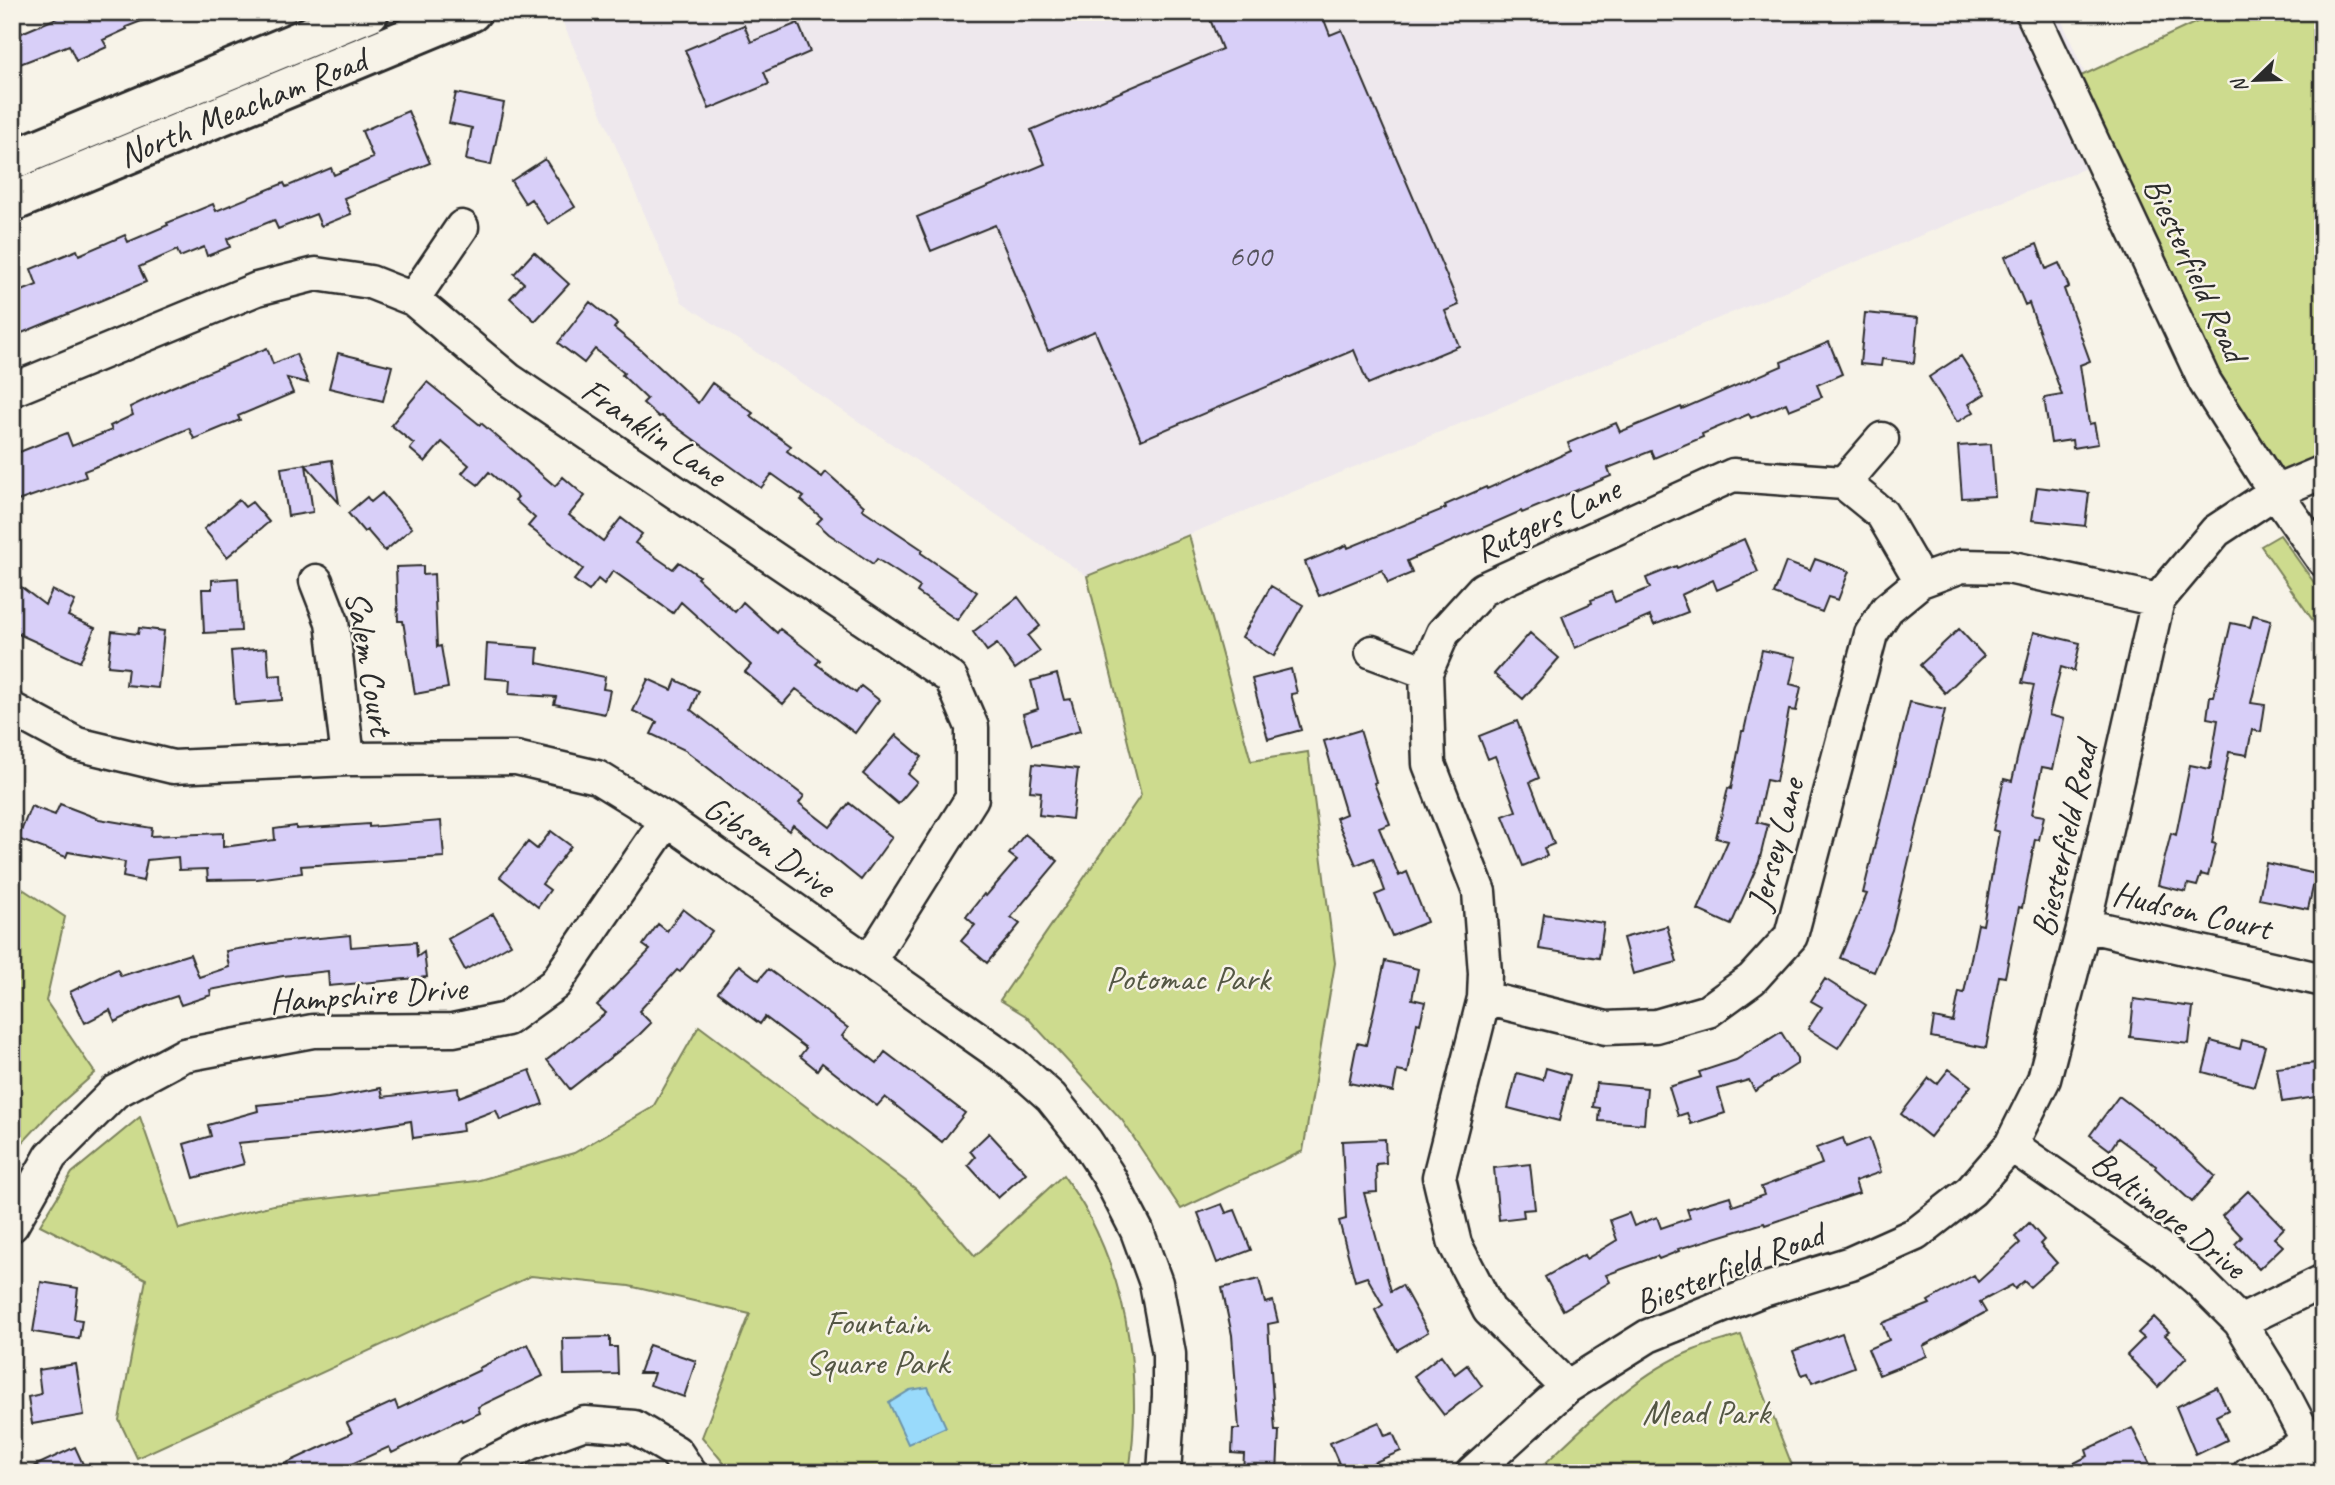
<svg xmlns="http://www.w3.org/2000/svg" width="2335" height="1485" viewBox="0 0 2335 1485" font-family="Caveat,sans-serif">
<rect width="100%" height="100%" fill="#f7f3e8"/>
<filter id="ink" filterUnits="userSpaceOnUse"><feTurbulence type="fractalNoise" baseFrequency=".0143" numOctaves="2"/><feDisplacementMap in="SourceGraphic" scale="14" xChannelSelector="R" yChannelSelector="G"/><feConvolveMatrix kernelMatrix="1 2 1 2 8 2 1 2 1" color-interpolation-filters="sRGB"/></filter>
<g filter="url(#ink)">
<!-- built -->
<path fill="#eee8ed" d="M573,12h1485l62,142 -1033,422 -405,-274 -121,-284z"/>
<!-- green -->
<path fill="#cddb8e" stroke="#7c835c" stroke-width="2" d="M2218,12h105v460l-48,20 -209,-409z
M1189,535l62,226 57,-9 27,211 -32,188 -122,58 -59,-89 -96,-104 -26,-16 141,-205 -54,-219z
M2280,535l43,60v45l-9,-18 -53,-76z
M12,882l53,35 -19,84 49,72 -43,38 -40,43z
M699,1026l217,163 59,67 88,-81c9,13 19,27 26,41 41,79 53,169 40,257h-397l-30,-36 48,-123 -121,-28 -98,-10 -394,182 -18,-38 27,-141 -106,-54 32,-52 68,-56 39,112 94,-24 203,-24 98,-28 79,-46z
M1741,1335l54,138h-260c46,-43 100,-100 159,-123 15,-6 31,-10 47,-15z"/>
<!-- water -->
<path fill="#99dafb" stroke="#6d94a8" stroke-width="2" d="M928,1387l18,40 -38,17 -19,-41 21,-13z"/>
<!-- building -->
<path fill="#d8cff8" stroke="#2b2b2b" stroke-width="2" d="M71,12h91v1l-36,14 1,2 -24,11 4,7 -31,14 -7,-16 -57,22v-30z
M1207,12h90l3,7 21,-7 9,23 12,-5 117,275 -14,6 14,35 -91,38 -14,-34 -213,90 -46,-109 -47,20 -53,-126 -64,26 -14,-34 128,-53 -14,-34 191,-81z
M798,23l12,29 -46,20 5,12 -60,25 -24,-59 59,-25 7,17z
M456,93l48,10 -13,62 -25,-5 6,-32 -23,-5z
M408,111l22,52 -86,35 7,16 -30,12 -5,-12 -38,15 -4,-9 -47,19 3,8 -23,9 -3,-9 -24,10 -3,-7 -38,17 7,15 -134,55v-42l25,-10 -6,-16 46,-19 2,5 46,-20 3,7 40,-17 -1,-2 46,-19 3,7 68,-28 2,4 45,-19 3,7 39,-17 -11,-27z
M545,159l30,48 -27,17 -17,-25 -6,4 -14,-22z
M2037,244l9,25 13,-6 10,24 -5,2 26,72 -10,4 9,59 5,-1 4,21 -25,4 -1,-8 -21,3 -7,-45 18,-3 -33,-92 -4,2 -20,-48z
M534,252l35,32 -34,37 -25,-23 14,-15 -10,-9z
M590,302l27,22 -3,4 27,22 57,53 14,-20 41,30 -3,3 41,30 -4,5 35,26 4,-5 38,34 -2,3 61,41 -2,3 56,39 -20,28 -40,-28 3,-5 -43,-28 -4,5 -44,-30 -12,-11 5,-5 -21,-18 3,-3 -32,-23 -11,14 -100,-72 -2,1 -16,-14 4,-4 -25,-24 2,-2 -29,-24 -11,14 -26,-20z
M1865,313l53,5 -4,45 -32,-4 -1,7 -21,-2z
M1829,342l13,32 -25,11 5,12 -33,13 -3,-7 -35,15 -2,-4 -47,20 1,3 -49,21 -3,-7 -43,17 3,8 -89,37 -1,-2 -114,50 5,12 -24,10 -6,-13 -63,26 -14,-34 42,-17 1,3 98,-40 -1,-3 41,-18 1,2 84,-38 -3,-8 48,-20 4,9 61,-25 1,2 100,-43 -1,-4z
M267,348l6,16 23,-10 12,29 -21,-5 6,15 -55,23 2,4 -46,19 -5,-11 -66,29v-1l-39,15 2,6 -74,26v-48l55,-22 5,13 40,-16 -2,-4 23,-11 -3,-8 42,-20z
M338,353l54,13 -9,35 -54,-13z
M1961,356l24,38 -16,10 5,8 -17,10 -28,-45z
M427,382l53,43 1,-2 74,63 8,-9 22,19 -16,19 34,26 18,-23 21,16 -7,9 38,26 6,-7 20,14 -2,2 38,34 8,-10 34,31 3,-4 17,13 23,18 -4,4 40,29 5,-7 18,14 -24,33 -59,-44 -13,15 -38,-32 6,-7 -70,-63 -8,11 -60,-42 -9,13 -6,-5 -9,12 -15,-11 9,-11 -55,-43 7,-8 -20,-18 3,-3 -29,-25 -11,13 -16,-12 7,-8 -27,-23 -17,20 -15,-13 4,-5 -23,-19z
M1991,444l4,52 -33,2 -4,-52z
M332,460l7,43 -33,-38 7,47 -25,4 -7,-48z
M2037,487l52,6 -4,33 -53,-6z
M382,493l30,35 -27,23 -18,-21 -3,2 -16,-19 19,-16 4,5z
M239,500l6,7 7,-5 17,20 -42,35 -23,-28z
M1744,539l14,33 -41,18 -4,-10 -32,15 7,17 -34,13 -4,-9 -75,32 -13,-32 30,-13 -1,-3 20,-8 4,10 35,-14 -4,-10 30,-12 1,2z
M1815,559l34,12 -11,29 -10,-3 -6,15 -48,-18 12,-32 24,9z
M423,566v9l11,-1 3,73 4,-1 7,42 -33,6 -12,-73h-5l-2,-54z
M238,578l3,53 -37,2 -2,-44h10v-9z
M12,580l33,25 7,-15 23,11 -7,15 27,12 -15,34 -68,-31z
M1271,586l32,19 -29,51 -32,-19z
M1018,597l22,29 -12,10 12,15 -25,18 -18,-25 -10,7 -14,-19z
M2253,615l18,5 -20,83 14,2 -4,27 -9,-2 -5,25 -18,-3 -17,91 4,1 -8,32 -7,-2 -4,12 -9,-2 -2,8 -28,-7 13,-52 5,2 14,-70 20,4 8,-49 -11,-2 3,-22h4l17,-73 19,4z
M139,628l25,3 -6,57 -32,-3 2,-17 -20,-2 4,-35 26,3z
M1959,629l25,27 -39,37 -25,-28z
M2034,632l46,11 -6,28 -13,-4 -12,48 15,4 -11,50 -11,-2 -10,47 12,2 -5,24 -4,-1 -13,69 -3,-1 -14,70 -6,-1 -13,72 -55,-11 3,-19 19,4 6,-30 5,1 14,-69 5,1 16,-93 -6,-2 11,-51 8,2 22,-96 -12,-2z
M1530,633l29,25 -36,41 -29,-25z
M487,644l51,4 -1,15 68,14 -2,12 7,1 -5,24 -51,-10 2,-7 -47,-3 1,-14 -25,-2z
M267,648l2,28 12,-1 1,25 -47,4 -4,-53z
M1762,650l34,7 -6,27 11,3 -5,24 -7,-1 -13,72 -10,-2 -9,42 11,3 -9,37 -28,63 -33,-15 30,-69 -12,-3 12,-50 3,1 11,-58h2z
M1291,669l6,24 -6,1 10,36 -33,9 -16,-60z
M1057,674l7,26 7,-1 9,32 -48,14 -9,-31 15,-5 -7,-28z
M648,679l24,11 4,-10 23,11 -8,19 113,86 -5,7 31,24 19,-24 43,34 -31,43 -68,-55 -4,6 -104,-81 -34,-16 6,-12 -24,-11z
M1910,702l35,8 -53,220 -18,42 -34,-14 27,-64 -4,-1z
M1517,721l22,57 -9,4 24,62 -10,4 3,8 -24,10 -20,-50 13,-5 -21,-55 -7,3 -9,-23z
M1360,730l16,52 -2,1 16,41 -11,4 20,48 8,-4 20,50 -35,14 -17,-41 10,-4 -12,-33 -17,7 -20,-47 10,-4 -22,-73z
M896,735l26,22 -14,17 9,8 -19,22 -35,-30z
M1033,764l45,5 -6,50 -33,-4 2,-23 -11,-1z
M60,804l39,15 53,9 -1,8 72,-3v14l52,-7 -1,-11 22,-3v3l73,-5v3l72,-6 3,36 -143,9 1,7 -45,6 -49,1 -1,-11 -28,1 -1,-13 -31,3 -4,21 -20,-4 2,-15 -57,-10 -2,5 -48,-18 13,-33 24,9z
M551,831l20,15 -29,38 8,6 -12,17 -38,-30 28,-35 9,7z
M1025,834l33,27 -47,56 9,7 -33,39 -26,-22 14,-16 -9,-8 18,-23 2,2 31,-36 -8,-6z
M2266,863l50,11 -8,35 -49,-10z
M683,909l29,22 -32,41 -3,-2 -38,41 12,12 -12,12 -69,54 -23,-29 59,-47 -9,-8 53,-55 -7,-5 15,-21 9,7z
M493,914l18,30 -46,26 -17,-31z
M1544,914l60,9 -5,35 -60,-9z
M1667,926l10,36 -44,12 -10,-36z
M350,935l1,12 65,-5 1,15 7,-5 3,25 -98,9 -1,-15 -45,5 -73,14 1,5 -30,10 -4,-9 -29,10 -33,16 -5,-12 -25,13 -15,-31 47,-23 4,7 69,-22 9,23 30,-10 -3,-16 52,-9z
M1385,961l33,8 -6,30 13,3 -5,22 -3,-1 -9,50 -11,-2 -4,21 -44,-9 8,-40 9,2z
M739,965l20,15 9,-11 80,59 -6,8 35,27 8,-11 80,61 -23,29 -57,-45 -8,9 -55,-43 -5,7 -17,-14 6,-8 -41,-31 -5,7 -42,-32z
M1825,979l41,26 -28,43 -30,-19 14,-22 -11,-6z
M2134,999l59,8 -4,37 -59,-7z
M1781,1032l16,26v6l-42,27 -6,-11 -31,9 7,24 -34,11 -4,-11 -9,3 -9,-29 32,-10 -2,-5 37,-12z
M2242,1040l23,6 -11,40 -51,-14 8,-31 29,8z
M2323,1062v34l-41,6 -5,-34z
M1546,1068l24,7 -11,46 -51,-13 9,-35 26,7z
M1949,1069l22,17 -41,51 -29,-23 28,-36 8,6z
M530,1070l13,34 -43,16 -4,-10 -34,13 1,8 -50,7 -2,-17 -86,14 -87,8 6,21 -50,14 -10,-34 27,-8 -3,-11 50,-14 -1,-6 71,-7 53,-10 2,9 75,-9 1,9z
M1596,1083l51,5 -3,36 -45,-3 1,-13 -7,-1z
M2119,1096l56,43 40,37 -23,26 -37,-34 1,-2 -38,-28 -8,12 -20,-15z
M989,1133l37,40 -28,25 -30,-33 7,-8 -5,-6z
M1843,1138l3,9 23,-9 12,34 -26,9 4,12 -94,32 -1,-2 -86,26 1,2 -20,8 -2,-3 -51,19 4,7 -47,28 -18,-33 39,-22 2,4 31,-19 -7,-20 19,-7 5,13 23,-9 4,11 29,-10 -3,-9 43,-13 3,10 31,-11 -3,-8 61,-23 -6,-16z
M1385,1139l1,24 -10,1 1,28 -13,1 27,98 11,-6 26,47 -31,18 -22,-40 8,-5 -16,-28 -12,4 -16,-60 7,-2 -4,-78z
M1530,1164l5,45 -12,1 1,7 -25,3 -5,-52z
M2248,1191l36,37 -10,10 9,8 -24,23 -24,-25 7,-7 -20,-21z
M1222,1204l4,9 9,-3 16,40 -34,13 -19,-50z
M2029,1223l15,17 -4,4 17,19 -27,24 -6,-6 -9,8 -3,-4 -32,17 6,10 -63,34 4,10 -48,19 -11,-26 21,-9 -7,-17 48,-19 -2,-3 46,-26 4,7 42,-39 -5,-6z
M1259,1279l6,24 8,-2 5,21 -10,2 7,107h4l-2,42h-34l1,-19 -12,-1 1,-24h6l-7,-94 -10,-47z
M41,1282l37,6 -4,31 8,1 -3,19 -46,-7z
M2154,1317l15,15 -4,3 22,22 -29,30 -31,-32 17,-17 -6,-5z
M1842,1333l12,34 -42,16 -4,-10 -6,2 -9,-24z
M610,1337v10h7l1,27 -54,1 -1,-37z
M528,1344l15,32 -65,31 2,6 -18,8 -1,-2 -69,34 -3,-6 -42,19 2,7h-84l87,-40 -5,-10 48,-22 3,8 82,-39 -1,-2z
M649,1345l47,16 -12,36 -34,-12 4,-12h-15z
M1441,1355l14,19 12,-9 15,21 -38,29 -30,-39z
M76,1364l8,51 -52,9 -4,-27 13,-3 -3,-24z
M2217,1387l11,23 -12,6 11,24 -31,15 -20,-48z
M1379,1422l6,14 8,-3 8,18 -51,22h-7l-13,-30z
M2132,1428l19,38 -14,7h-82l33,-17 -2,-6z
M75,1447l12,26h-67z"/>
<g fill="none" stroke-linecap="round" stroke-linejoin="round">
<!-- minor casing -->
<g stroke="#2b2b2b" stroke-width="37">
<path id="minor" d="M2032,12l173,370 70,110 48,68
M413,299l49,-72
M12,390l245,-101 59,-15 54,8 43,17 95,80 443,299 21,49v71l-103,164
M1844,483l38,-44
M316,581l16,41 16,137
M1372,652l54,20
M12,709l65,35 96,23 175,-8 168,-1 81,19 70,43 347,244 37,33 35,44 22,34 29,56 19,52 13,71v42l-5,77
M2084,925l239,55
M1484,998l122,30 50,-2 52,-15 44,-32 39,-43 80,-302 16,-25 34,-28
M2011,1145l154,107 35,30 40,40 37,60 46,88
M12,1225l39,-69 64,-64 69,-37 129,-24 140,-1 54,-11 48,-35 112,-164
M2240,1322l83,-41
M1567,1387l-78,-77 -34,-66 -16,-67 45,-179 1,-25 -6,-81 -50,-128 -3,-92 17,-39 40,-44 250,-114 111,8 38,31 39,67 41,-15 46,1 150,33
M471,1473l59,-30 55,-20 49,4 42,25 14,21
M1472,1473l95,-86 81,-51 112,-45 91,-28 65,-29 55,-43 40,-46 33,-66 40,-154 74,-325 58,-69 59,-39 48,-20
M2249,1473l60,-30"/>
</g>
<!-- major casing -->
<g stroke="#2b2b2b" stroke-width="44">
<path id="major" d="M12,160l357,-148
M12,202l459,-190"/>
</g>
<!-- minor -->
<use href="#minor" stroke="#f7f3e8" stroke-width="32"/>
<!-- major -->
<use href="#major" stroke="#f7f3e8" stroke-width="38"/>
</g>
</g>
<g text-anchor="middle" stroke-width="5" stroke-linejoin="round" paint-order="stroke">
<!-- number labels -->
<g font-size="32" fill="#56545e">
<text x="1250" y="266">600</text>
</g>
<!-- street labels -->
<g font-size="35" fill="#2b2b2b" stroke="#f7f3e8">
<text transform="translate(242 107) rotate(-22)" y="12">North Meacham Road</text>
<text transform="translate(2196 269) rotate(65)" y="12">Biesterfield Road</text>
<text transform="translate(654 432) rotate(34)" y="12">Franklin Lane</text>
<text transform="translate(1547 519) rotate(-25)" y="12">Rutgers Lane</text>
<text transform="translate(370 663) rotate(80)" y="12">Salem Court</text>
<text transform="translate(2064 839) rotate(-77)" y="12">Biesterfield Road</text>
<text transform="translate(1775 844) rotate(-75)" y="12">Jersey Lane</text>
<text transform="translate(770 846) rotate(35)" y="12">Gibson Drive</text>
<text transform="translate(2192 910) rotate(13)" y="12">Hudson Court</text>
<text transform="translate(368 994) rotate(-4)" y="12">Hampshire Drive</text>
<text transform="translate(2169 1214) rotate(38)" y="12">Baltimore Drive</text>
<text transform="translate(1729 1268) rotate(-21)" y="12">Biesterfield Road</text>
</g>
<!-- park labels -->
<g font-size="35" fill="#545744" stroke="#f7f3e8">
<text x="1188" y="990">Potomac Park</text>
<text x="877" y="1334">Fountain<tspan x="877" dy="40">Square Park</tspan></text>
<text x="1706" y="1424">Mead Park</text>
</g>
</g>
<!-- margin -->
<rect width="2335" height="1485" fill="none" stroke="#f7f3e8" stroke-width="42"/>
<rect x="21" y="21" width="2293" height="1443" fill="none" stroke="#2b2b2b" stroke-width="2.5" filter="url(#ink)"/>
<!-- north arrow -->
<g transform="translate(2255 80) rotate(247)" stroke="#f7f3e8" stroke-width="5" paint-order="stroke">
<path d="M0-5L12 26L0 18L-12 26Z" fill="#2b2b2b"/>
<text y="-10" font-size="19" font-weight="bold" text-anchor="middle" fill="#2b2b2b">N</text>
</g>
</svg>
